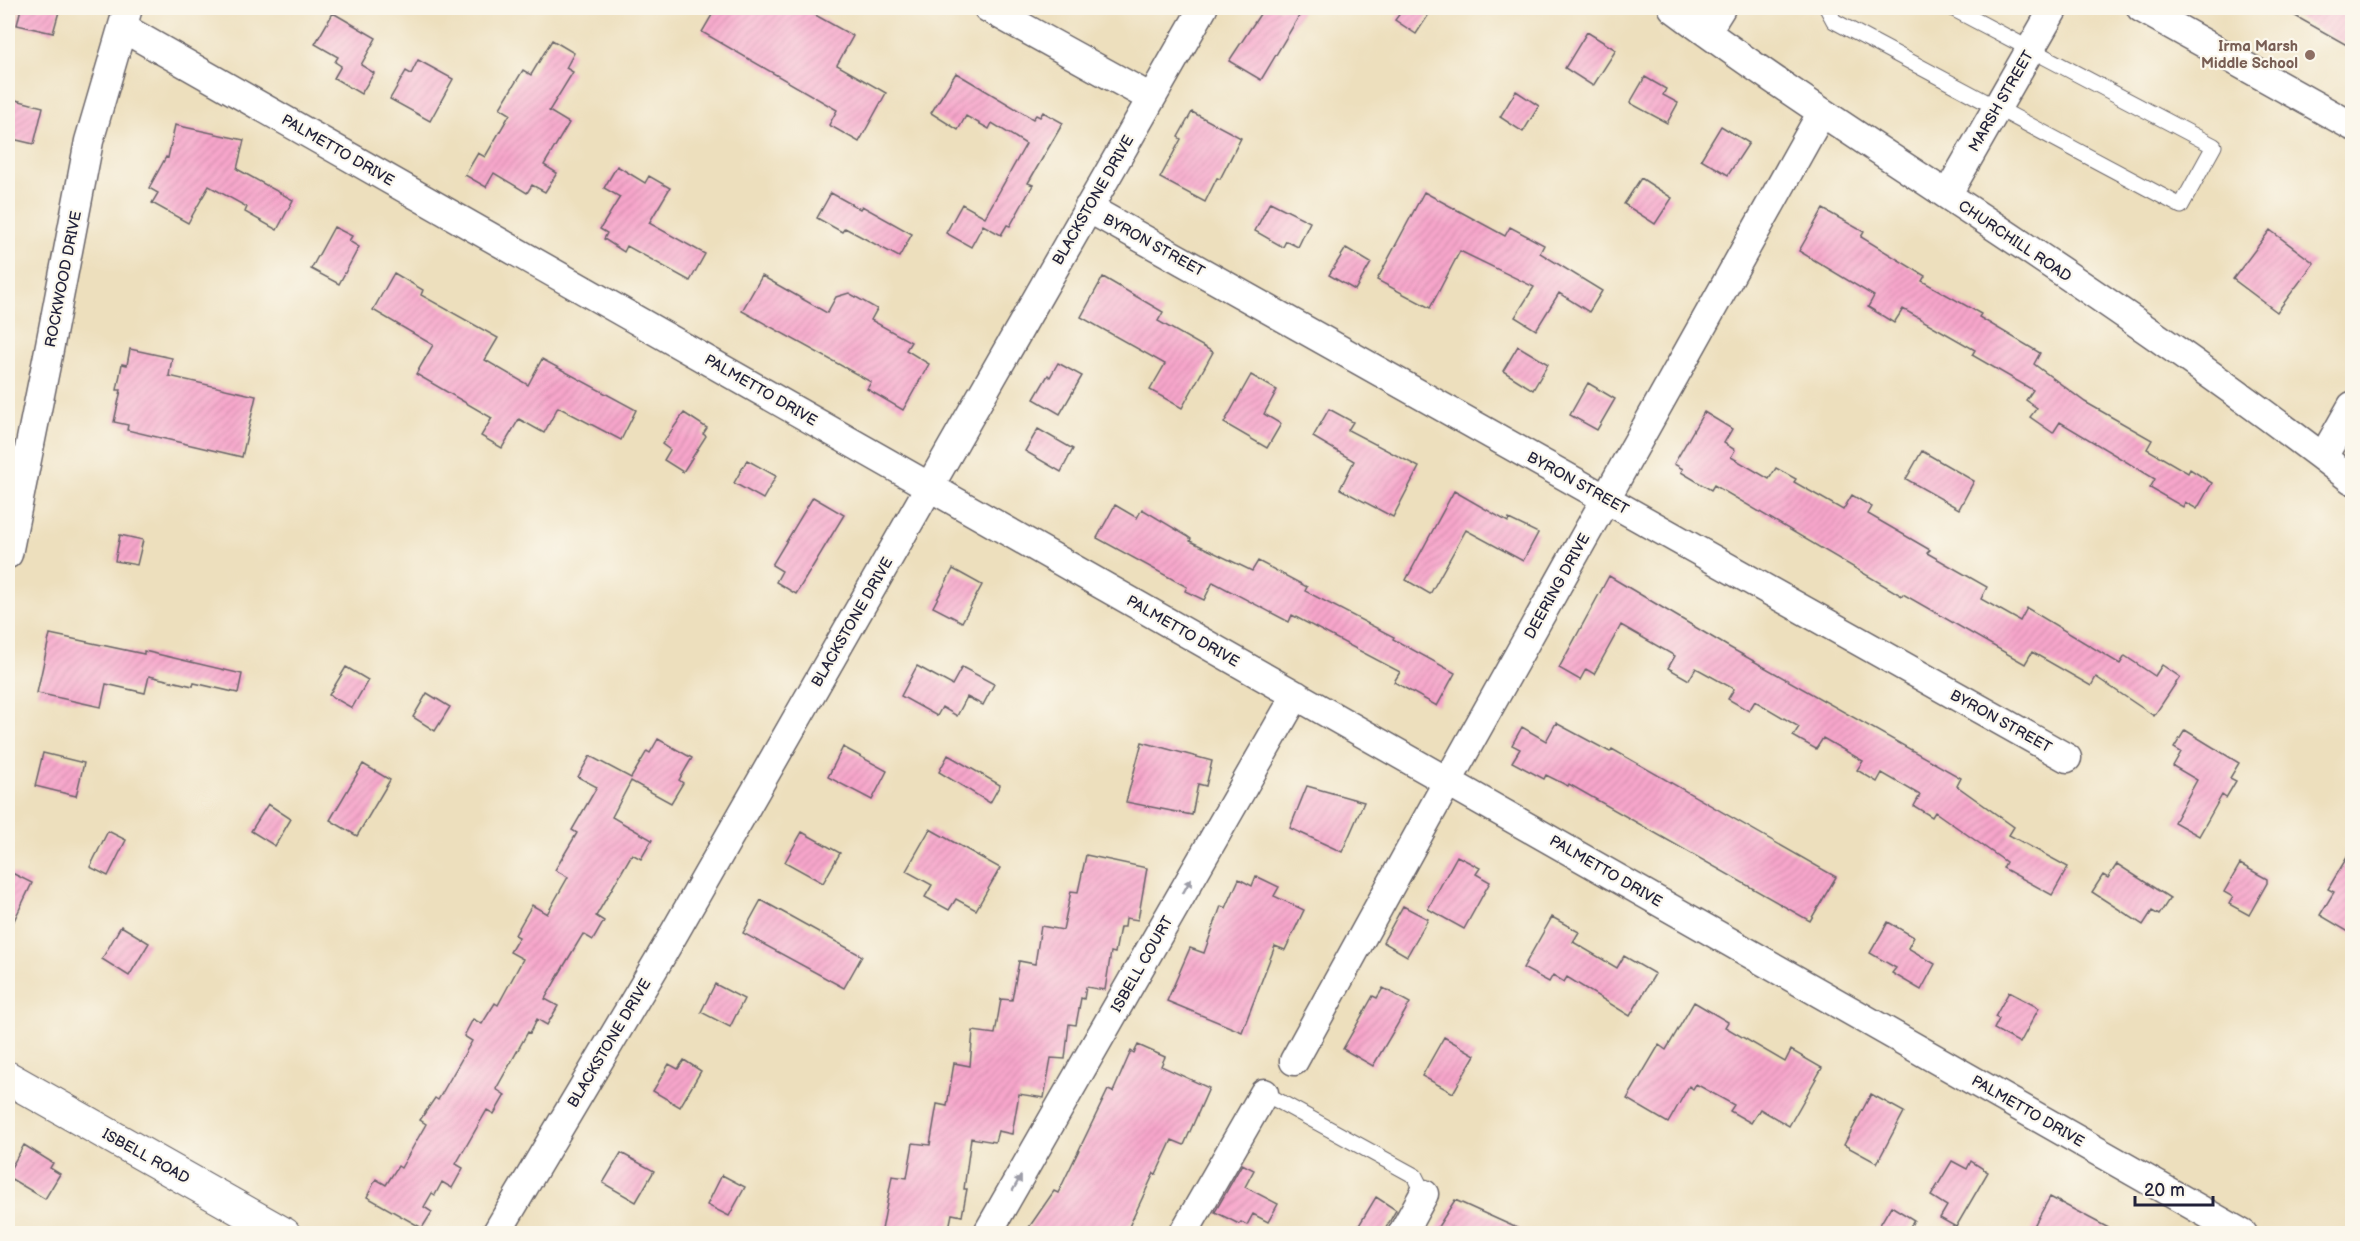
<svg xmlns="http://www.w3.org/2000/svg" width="2360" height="1241" viewBox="0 0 2360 1241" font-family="'Balsamiq Sans',sans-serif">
<defs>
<pattern id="building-hatch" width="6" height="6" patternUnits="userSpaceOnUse" patternTransform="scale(1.5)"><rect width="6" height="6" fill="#f7a6cb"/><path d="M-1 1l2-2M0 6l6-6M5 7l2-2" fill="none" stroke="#d38faf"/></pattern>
</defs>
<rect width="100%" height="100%" fill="#fbf7ec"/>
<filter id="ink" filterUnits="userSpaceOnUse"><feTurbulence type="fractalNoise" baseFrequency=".0167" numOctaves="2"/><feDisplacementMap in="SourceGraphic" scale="12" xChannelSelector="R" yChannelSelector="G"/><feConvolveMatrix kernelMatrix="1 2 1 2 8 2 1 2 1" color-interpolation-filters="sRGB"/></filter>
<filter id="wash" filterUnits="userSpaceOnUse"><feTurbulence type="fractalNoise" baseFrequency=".008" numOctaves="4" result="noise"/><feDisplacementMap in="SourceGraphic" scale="24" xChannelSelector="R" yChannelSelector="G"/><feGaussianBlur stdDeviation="1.35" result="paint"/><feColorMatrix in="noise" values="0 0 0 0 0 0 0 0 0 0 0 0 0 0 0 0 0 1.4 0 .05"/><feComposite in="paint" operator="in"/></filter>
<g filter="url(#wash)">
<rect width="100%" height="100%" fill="#eddfbd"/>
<g id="blocks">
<!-- building -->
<path fill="url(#building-hatch)" d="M21,8h39l-7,25 -36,-8z
M716,8h87l50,28 -16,29 49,28 -27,49 -30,-17 8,-15 -135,-78z
M1264,8h40l-43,72 -32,-19z
M1404,8h29l-17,26 -21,-14z
M2281,8h71v40z
M333,13l43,25 -15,27 13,8 -13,21 -27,-16 7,-12 -6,-4 3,-5 -23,-13z
M1587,32l29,18 -23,36 -28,-18z
M552,40l22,13 -8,15 7,4 -24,39 20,12 -25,42 13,8 -12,19 -13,-7 -5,8 -33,-20 -8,14 -21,-12 13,-22 7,4 25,-43 -10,-6 23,-38 8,5z
M418,60l35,19 -23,42 -40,-22 16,-28 5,3z
M956,73l77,46 3,-4 4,2 3,-5 20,11 -35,60 5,2 -23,41 -3,-1 -6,10 -18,-10 -12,22 -25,-14 16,-29 23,13 41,-73 -34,-21 -3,6 -23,-13 -8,14 -27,-17z
M1645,77l21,12 -3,6 15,8 -11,20 -37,-20z
M1516,91l23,15 -16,26 -23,-15z
M8,98l35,9 -9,37 -26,-6z
M1192,112l49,26 -21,41 -3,-1 -12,24 -45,-24 21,-39 -3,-2z
M175,125l69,15 -7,29 56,31 -16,30 -32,-18 2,-5 -38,-21 -21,37 -36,-20 6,-10 -9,-5 17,-31 2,1z
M1721,126l28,17 -21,32 -27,-16z
M617,166l28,17 4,-7 21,12 -21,35 56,31 -15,27 -63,-35 -3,6 -20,-13 3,-6 -7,-4 20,-32 -16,-9z
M1641,178l31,20 -17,26 -31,-20z
M1424,192l81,44 5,-9 34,18 -4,8 62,38 -13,21 -30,-19 -23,37 -21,-13 19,-30 -74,-36 -30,57 -53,-28z
M831,193l29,16 2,-3 50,28 -13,23 -54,-29 -3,4 -25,-14z
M1270,202l40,20 -12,25 -12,-6 -3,6 -28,-16z
M1823,209l41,23 -3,5 64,39 -3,5 59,33 -2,3 61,36 -6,11 51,38 67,38 -5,9 41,24 2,-4 22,14 -15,26 -12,-7 -2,5 -33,-19 5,-9 -95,-57 -7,11 -23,-16 7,-9 -11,-8 7,-10 -61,-35 3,-5 -72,-41 -9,14 -26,-16 6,-11 -75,-45z
M334,227l18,9 -3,5 10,6 -20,37 -28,-15z
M2270,230l44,33 -37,49 -44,-33z
M1346,248l25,15 -16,27 -26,-15z
M394,273l29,17 -2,5 77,43 -13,22 43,25 14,-26 94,51 -15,30 -63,-33 -14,26 -25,-14 -17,29 -21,-12 11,-18 -76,-44 17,-29 -60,-35z
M762,276l65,37 9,-16 13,-4 28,16 -6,11 40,22 -5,8 23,14 -26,46 -36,-21 4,-7 -129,-71z
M1103,277l60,35 -5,9 55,31 -31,56 -32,-18 15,-26 -84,-47z
M1518,346l30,18 -15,26 -30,-19z
M130,349l42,9 -3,18 87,20 -14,61 -115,-27 1,-5 -14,-3 7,-32h-4l5,-26 5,1z
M1058,363l24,13 -22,38 -26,-15 14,-24 2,2z
M1251,375l26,15 -13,24 17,10 -14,24 -43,-25z
M1588,383l27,16 -18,31 -27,-15z
M1329,409l24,13 -5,8 71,37 -26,50 -53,-28 14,-28 -41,-24z
M1704,412l28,17 -8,14 11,7 -4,7 38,22 7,-11 20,11 -2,3 49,28 9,-15 20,12 -4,7 62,36 -3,3 60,34 -6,12 39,22 7,-13 93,56 5,-8 30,20 7,-11 18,12 -26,39 -58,-39 -5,9 -59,-34 -7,12 -122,-70 -1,2 -188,-111 -3,5 -30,-18 2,-3 -9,-5z
M684,413l23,15 -4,6 3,2 -23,36 -19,-12 6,-10 -8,-6z
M1038,429l35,20 -12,23 -36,-21z
M1922,451l52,30 -15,28 -53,-30z
M747,460l29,16 -13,23 -29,-16z
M1454,491l54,31 1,-3 29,14 -15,28 -57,-31 -36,64 -24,-14z
M813,497l31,18 -48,79 -20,-12 6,-11 -10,-6z
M1115,505l22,13 5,-9 45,27 4,3 -1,2 62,30 6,-10 49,26 -2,4 89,46 -1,2 62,34 -18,33 -43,-24 6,-10 -108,-57 -3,7 -76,-40 -9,18 -19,-9 2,-4 -90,-49z
M120,535l23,5 -6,25 -22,-4z
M953,569l29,16 -20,37 -29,-15z
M1609,576l118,70 234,132 -4,8 57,41 -5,8 59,32 -16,28 -49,-27 3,-6 -71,-50 -3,5 -18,-11 6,-11 -38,-22 -5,9 -20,-12 6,-9 -40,-23 -7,11 -23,-13 6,-9 -44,-26 -6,10 -21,-12 6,-10 -38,-21 -7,12 -21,-12 7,-12 -54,-31 -27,49 -8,-5 -6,11 -21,-12z
M50,634l94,20v-3l98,23 -4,19 -44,-10 -1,3 -44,-10 -4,17 -39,-9 -5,23 -64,-14z
M917,666l35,19 10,-18 32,17 -11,21 -16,-8 -10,19 -15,-9 -5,9 -36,-20z
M346,667l22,13 -16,28 -23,-13z
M427,693l23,14 -15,24 -22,-14z
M1556,723l54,29 2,-3 224,128 -26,44 -241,-137 -1,2 -22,-11 -2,4 -32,-17 8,-13 -8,-4 10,-18 24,14z
M2185,730l54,33 -9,15 6,3 -10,17 -4,-3 -23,41 -25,-14 23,-42 -24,-14 8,-14 -7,-4z
M658,739l34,19 -13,22 4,3 -12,20 -40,-22 -19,36 40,23 -11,19 -9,-5 -36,62 8,5 -11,19 -10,-6 -18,30 -20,35 13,7 -11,19 -10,-6 -7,14 -2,-1 -32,57 9,6 -11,19 -7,-4 -31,54 7,4 -11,20 -10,-6 -7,13 -3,-2 -8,14 8,5 -10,16 -55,-31 9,-18 10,6 12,-19 3,2 25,-44 -6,-4 15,-22 3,2 34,-59 -8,-5 9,-17 9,5 13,-21 3,2 25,-46 -13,-7 9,-15 -4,-2 17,-30 15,9 21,-37 -13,-7 22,-37 -5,-3 25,-43 -19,-10 12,-21 41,22 16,-27 3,2z
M1142,742l70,19 -6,25 -8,-2 -6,31 -66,-13z
M843,747l44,24 -15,29 -44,-23z
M43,753l41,10 -8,33 -41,-10z
M948,755l52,30 -10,18 -51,-31z
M363,764l27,16 -33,56 -27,-16z
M1307,786l57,16 -22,50 -52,-24z
M268,804l23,15 -16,27 -24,-15z
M930,829l70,39 -24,42 -20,-11 -7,11 -24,-13 7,-12 -26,-14z
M108,831l18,9 -18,36 -18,-9z
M802,832l38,21 -17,30 -38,-21z
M2352,849v85l-32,-19 14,-23 -6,-3z
M1086,855l61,13 -9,52 -12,-2 -1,9h-5l-5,26 -4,-1 -6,38 -19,-3 -2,12 -3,-1 -5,27 -7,-1 -4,35 -14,-1 -7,40 -25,-4 -7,40 -14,-3 -3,11 -24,-4 -7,51h3l-5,27 -10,-2 -4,19h-47l-19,-3 10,-54 15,2 6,-35 17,2 7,-41 10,2 7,-43 16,3 3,-35 22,3 6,-35 11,1 7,-39 16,3 6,-38 22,4 8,-39 7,1z
M1457,856l23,12 -4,6 14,8 -26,47 -36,-20z
M2117,864l53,34 -11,17 -7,-4 -9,14 -51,-33 11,-17 5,3z
M2240,864l27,15v4l-18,32 -20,-11 4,-7 -9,-5z
M8,871l24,12 -24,50z
M1256,876l23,11 -5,9 30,14 -19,40 -10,-4 -33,86 -75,-31 23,-53 14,5 17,-47 5,2 13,-29 13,7z
M761,900l101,56 -18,32 -101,-55z
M1403,906l25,13 -21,37 -24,-14z
M1552,917l27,15 -6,10 44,26 7,-12 31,18 -25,42 -63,-39 -3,5 -11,-7 -4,7 -26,-14z
M1888,922l26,15 -6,11 27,16 -14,26 -29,-17 4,-5 -26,-15z
M121,926l28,17 -20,33 -27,-17z
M715,984l29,15 -14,28 -29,-15z
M1383,988l27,15 -37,63 -30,-17 30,-53 4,2z
M2009,992l30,16 -19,35 -26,-14 5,-10 -4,-2z
M1694,1002l34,20 -3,5 60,35 6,-12 31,18 -33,58 -29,-17 -9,14 -21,-12 4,-6 -38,-21 -3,5 -4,-3 -21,37 -41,-24 32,-54 7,5z
M1444,1037l31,18 -22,38 -31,-17z
M1138,1045l27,12 -4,9 48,22 -25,57 -12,-5 -16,34 -2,-1 -28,60h-101l29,-42 4,2 50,-103 5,2 18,-41 3,2z
M684,1060l17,11 -21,36 -27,-16 16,-27 9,5z
M1871,1094l33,18 -27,51 -33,-18z
M24,1145l29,18 -3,5 10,6 -15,25 -37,-22v-4z
M621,1153l33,18 -18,31 -33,-19z
M1952,1161l15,8 4,-8 17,11 -32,55 -16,-9 7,-12 -16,-10z
M1242,1164l12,6 -9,17 33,17 -10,18 -15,-8 -6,11 -6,-3 -2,2 -24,-12z
M722,1175l23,12 -16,29 -22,-11z
M1376,1197l20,13 -13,23h-14l-11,-6z
M2050,1197l68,36h-88z
M1455,1200l73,33h-94z
M1891,1206l23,14 -7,13h-32z"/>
</g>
</g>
<g filter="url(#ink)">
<use href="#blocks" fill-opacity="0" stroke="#696468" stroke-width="1.5"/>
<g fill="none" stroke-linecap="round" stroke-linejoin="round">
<!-- service casing -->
<g stroke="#696468" stroke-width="17">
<path id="service" d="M1827,8l7,13 347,185 33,-60 -262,-138
M1264,1093l151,83 9,18"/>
</g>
<!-- minor casing -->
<g stroke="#696468" stroke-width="31">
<path id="minor" d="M988,8l163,90
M1673,8c89,66 182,126 274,187 138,91 275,184 405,285
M2141,8l211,118
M123,28l2120,1206
M1706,32l15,-24
M1947,195l107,-187
M1088,208l979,550
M2323,457l29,-51
M8,554l40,-199 41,-214 39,-133
M1294,1061l154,-280 374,-669
M496,1234l164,-276 543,-950
M987,1234l309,-539
M1183,1234l81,-141
M1402,1234l22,-40"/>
</g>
<!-- tertiary casing -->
<g stroke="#696468" stroke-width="35">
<path id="tertiary" d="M8,1078l276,156"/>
</g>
<!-- service -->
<use href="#service" stroke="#fff" stroke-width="15"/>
<!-- minor -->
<use href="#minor" stroke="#fff" stroke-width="28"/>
<!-- tertiary -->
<use href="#tertiary" stroke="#fff" stroke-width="33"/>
</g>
<!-- one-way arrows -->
<defs><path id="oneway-solid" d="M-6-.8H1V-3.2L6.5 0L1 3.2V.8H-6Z" transform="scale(1.5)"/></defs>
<g fill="#9c9ca7">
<use href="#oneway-solid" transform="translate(1187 886) rotate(-60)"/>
<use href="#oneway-solid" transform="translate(1017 1183) rotate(-60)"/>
</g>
</g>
<!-- markers -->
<circle fill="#8d6e63" stroke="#fbf7ec" stroke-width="2" cx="2310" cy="55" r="6"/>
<g text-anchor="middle" stroke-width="4.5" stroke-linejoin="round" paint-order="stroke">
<!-- education labels -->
<g font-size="15" font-weight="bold" fill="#785e54" stroke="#fbf7ec" text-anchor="end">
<text x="2298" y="51">Irma Marsh<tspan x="2298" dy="17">Middle School</tspan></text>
</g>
<!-- street labels -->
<g font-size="15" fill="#22223b" stroke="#fbf7ec">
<text transform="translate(2001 101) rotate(-60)" y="5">MARSH STREET</text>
<text transform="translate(338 150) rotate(30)" y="5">PALMETTO DRIVE</text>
<text transform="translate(1093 200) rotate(-60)" y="5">BLACKSTONE DRIVE</text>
<text transform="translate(2015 241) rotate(34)" y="5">CHURCHILL ROAD</text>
<text transform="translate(1154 245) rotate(29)" y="5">BYRON STREET</text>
<text transform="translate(63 279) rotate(-79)" y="5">ROCKWOOD DRIVE</text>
<text transform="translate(761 390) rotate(30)" y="5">PALMETTO DRIVE</text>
<text transform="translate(1578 483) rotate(29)" y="5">BYRON STREET</text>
<text transform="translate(1557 586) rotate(-61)" y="5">DEERING DRIVE</text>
<text transform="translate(852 622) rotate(-60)" y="5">BLACKSTONE DRIVE</text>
<text transform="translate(1183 631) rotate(30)" y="5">PALMETTO DRIVE</text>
<text transform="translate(2001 721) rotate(29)" y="5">BYRON STREET</text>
<text transform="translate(1606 871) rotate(30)" y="5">PALMETTO DRIVE</text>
<text transform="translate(1142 964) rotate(-60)" y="5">ISBELL COURT</text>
<text transform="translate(609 1043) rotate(-59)" y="5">BLACKSTONE DRIVE</text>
<text transform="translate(2028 1111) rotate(30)" y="5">PALMETTO DRIVE</text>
<text transform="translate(146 1156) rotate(29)" y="5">ISBELL ROAD</text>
</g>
</g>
<!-- margin -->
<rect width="2360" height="1241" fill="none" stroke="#fbf7ec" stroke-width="30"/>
<!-- scale -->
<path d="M2135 1196v9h78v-9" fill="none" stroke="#22223b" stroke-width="3"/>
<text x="2144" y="1196" font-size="18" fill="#22223b" stroke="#fbf7ec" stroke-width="4.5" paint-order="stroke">20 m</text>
</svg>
